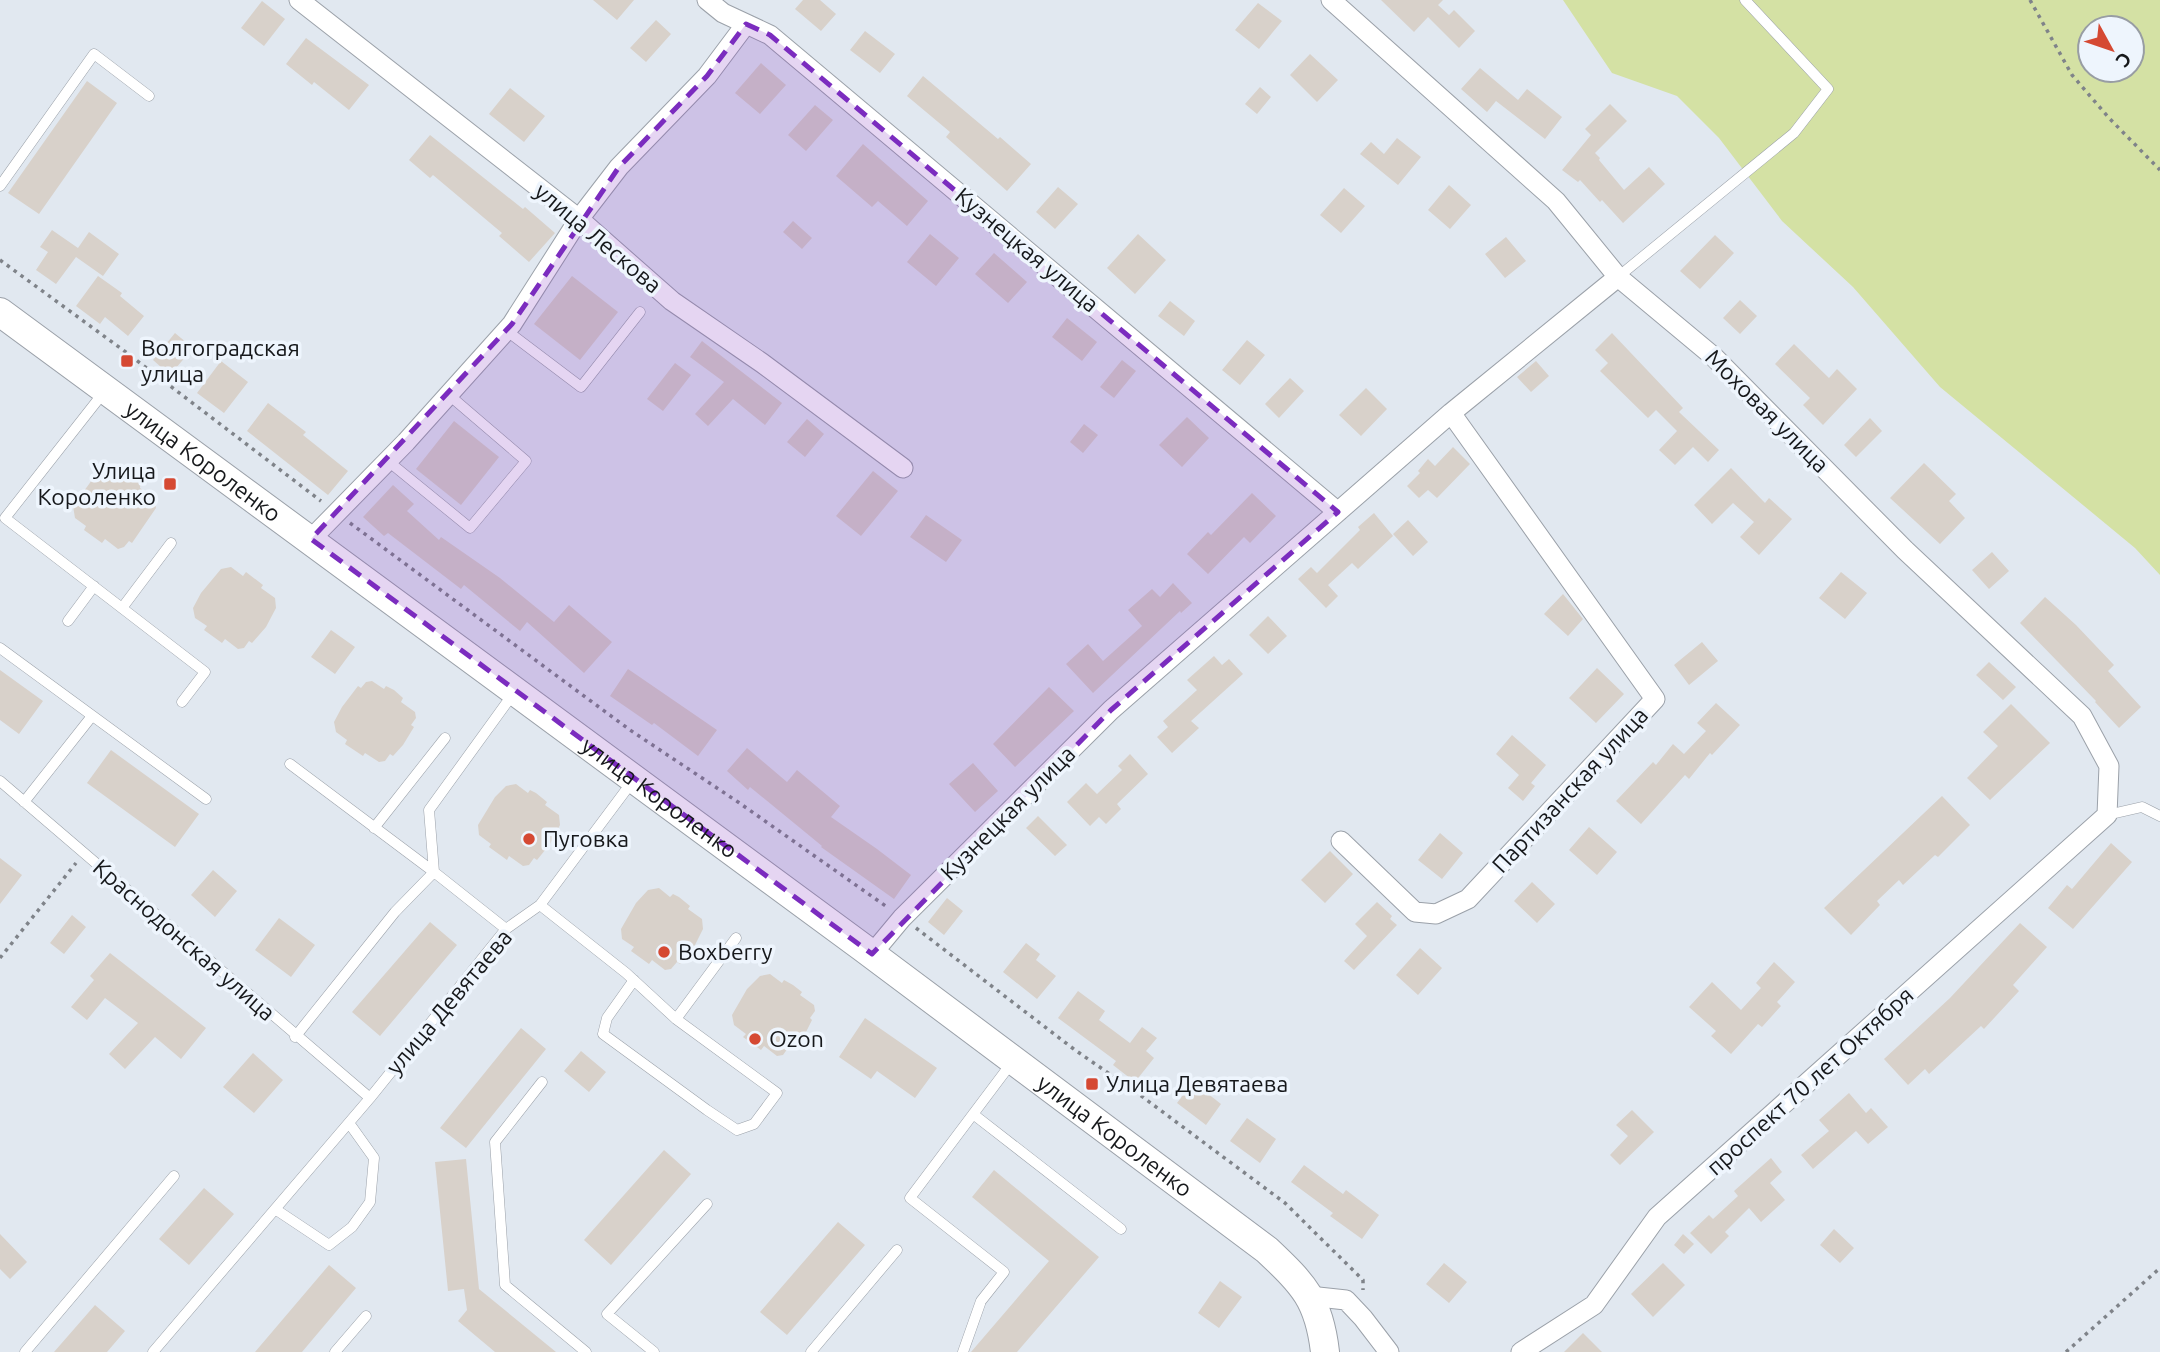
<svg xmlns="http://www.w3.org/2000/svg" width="2160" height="1352" viewBox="0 0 2160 1352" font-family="Ubuntu,sans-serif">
<rect width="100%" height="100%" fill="#e1e8f0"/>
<!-- green -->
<path fill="#d4e1a4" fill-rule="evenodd" d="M1563,0h597v575l-25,-27 -195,-161 -87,-100 -71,-66 -63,-83 -42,-42 -65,-23zM2090,28h42v42h-42z"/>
<!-- building -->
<path fill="#d8d1ca" d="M593,0h41l-17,20z
M803,0h17l16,14 -15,17 -26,-22z
M1381,0h62l-5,5 11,10 5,-5 21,21 -16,17 -31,-31 -14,15z
M262,1l23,18 -21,27 -23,-18z
M1258,3l24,18 -23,28 -24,-19z
M656,20l15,14 -25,28 -16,-14z
M865,31l30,23 -15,19 -30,-23z
M306,38l63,47 -20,25 -35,-28 -2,3 -26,-21z
M1310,54l28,26 -21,22 -27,-27z
M761,63l25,22 -26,29 -25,-21z
M1480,68l38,32 9,-11 35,28 -17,22 -49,-38 -9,11 -26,-23z
M923,76l75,63 2,-2 31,27 -24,27 -61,-54 4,-5 -43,-36z
M87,81l30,22 -78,111 -31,-21z
M1260,87l11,10 -14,17 -12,-10z
M510,88l35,28 -21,26 -35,-28z
M1610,104l17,17 -32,32 5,5 -1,2 25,30 25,-23 16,17 -42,39 -21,-23 -2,2 -20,-22 -2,2 -16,-12 29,-35 -6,-6z
M815,105l18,15 -27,31 -18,-16z
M430,135l93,74 2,-2 30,26 -26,29 -30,-26 3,-3 -69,-58 -3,3 -21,-18z
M1397,138l24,19 -23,28 -38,-31 11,-12 13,12z
M863,144l65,57 -21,25 -29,-25 -6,6 -36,-31z
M1449,185l22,20 -21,24 -22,-19z
M1058,187l20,17 -23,25 -19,-17z
M1344,188l21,18 -24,27 -21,-18z
M793,221l19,17 -10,11 -19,-17z
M52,230l26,18 11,-16 30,22 -16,22 -27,-19 -20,27 -20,-14 12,-18 -8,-5z
M930,234l29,24 -23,28 -29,-24z
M1138,234l28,26 -31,34 -28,-26z
M1715,235l19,18 -34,36 -20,-18z
M1506,237l20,24 -21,17 -20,-24z
M994,253l33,29 -19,21 -33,-29z
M98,276l24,17 -2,3 24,20 -16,20 -23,-19 -5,7 -24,-18z
M572,276l46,36 -38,48 -46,-36z
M1740,300l17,16 -17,18 -17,-16z
M1170,301l25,20 -11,15 -26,-20z
M1067,318l30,24 -15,19 -30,-24z
M175,333l18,15 -23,27 -17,-15z
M1612,333l71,75 -4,4 40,38 -11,12 -15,-15 -18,18 -16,-15 18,-19 -21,-21 -8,8 -48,-47 8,-8 -13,-13z
M1247,340l18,15 -25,30 -18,-15z
M702,341l80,62 -17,22 -32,-26 -25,27 -13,-12 29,-32 -34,-25z
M1794,344l35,34 8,-9 20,20 -34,36 -20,-20 7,-7 -35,-34z
M1122,360l14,11 -22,27 -14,-11z
M221,361l27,21 -24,31 -27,-20z
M1536,361l13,15 -18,16 -14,-15z
M675,363l16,12 -28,36 -16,-12z
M1290,378l14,13 -25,27 -14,-14z
M1366,388l21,21 -26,27 -22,-21z
M268,403l38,29 -3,3 45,36 -20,24 -81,-64z
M1187,417l22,21 -27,29 -23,-22z
M1870,418l12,13 -26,26 -12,-12z
M807,419l17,15 -19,23 -18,-15z
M454,421l45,36 -38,48 -45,-36z
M1084,424l14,11 -15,18 -13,-11z
M1453,447l17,17 -33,34 -9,-8 -9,8 -12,-12 13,-13 -2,-2 10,-12 7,7z
M1924,463l32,31 -7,7 16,17 -25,26 -50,-46z
M111,467l12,8 2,-3 16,9 -1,7 14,10 2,10 -24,35 -3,-2 -5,6 -6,2 -13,-10 -3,4 -18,-13 2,-4 -11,-8 -2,-12 27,-37z
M1731,468l34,35 4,-5 23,21 -33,36 -19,-18 14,-15 -21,-19 -21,21 -18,-19z
M873,471l25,20 -37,45 -25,-20z
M393,485l21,19 -7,7 32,29 2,-3 59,41 54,44 15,-17 43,37 -28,31 -57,-51 -7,9 -56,-46 -3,4 -73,-56 -4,3 -21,-19z
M1252,493l24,23 -26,27 -6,-6 -36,37 -21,-20 21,-22 3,3z
M1374,513l19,23 -35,33 -6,-6 -24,22 10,11 -12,12 -28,-29 13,-12 6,6 43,-43 -2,-3z
M926,515l36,25 -16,22 -36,-25z
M1408,520l20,22 -15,14 -20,-22z
M1992,552l17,19 -20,18 -17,-19z
M231,567l12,9 3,-4 17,13 -2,3 14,10 1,10 -10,19 -14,16 -3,-2 -5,7 -6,1 -13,-10 -3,4 -18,-13 3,-4 -12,-8 -2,-10 8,-15 20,-24z
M1841,572l26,21 -22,26 -26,-21z
M1173,583l19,20 -11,10 -1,-2 -87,82 -27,-29 22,-20 15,17 39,-35 -14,-16 24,-21 8,8z
M1563,594l20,25 -15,17 -24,-22z
M2045,597l31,28 38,40 -6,6 33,36 -22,21 -24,-26 1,-1 -76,-78z
M1268,616l19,20 -19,18 -19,-19z
M331,630l24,17 -20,27 -24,-17z
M1702,642l16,19 -29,24 -15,-20z
M1214,656l8,9 7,-6 14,15 -52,47 8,7 -27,25 -15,-16 11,-10 -5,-6 34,-31 -10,-10z
M1989,662l27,25 -13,13 -27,-25z
M1597,668l27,26 -28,29 -27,-25z
M628,669l89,61 -19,26 -44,-33 -2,2 -42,-29z
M0,670l43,31 -24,33 -19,-14z
M372,681l12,8 2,-3 8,4 9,8 -2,4 14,10 1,6 -5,7 3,2 -11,18 -10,11 -3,-2 -5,7 -6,1 -14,-9 -2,3 -18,-12 2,-4 -11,-8 -2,-10 8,-15 16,-21 3,2 5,-6z
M1049,687l25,24 -59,56 -22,-23z
M1716,703l24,22 -28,30 -2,-2 -21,26 -4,-4 -44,49 -25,-23 37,-39 3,3 17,-21 11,10 22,-23 -9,-8z
M2011,704l39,39 -60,57 -23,-22 31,-32 -15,-14z
M1512,735l34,30 -15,18 4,3 -12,15 -15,-13 11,-13 -23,-21z
M747,748l40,34 10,-12 43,36 -9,11 46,32 34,26 -17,24 -73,-52 1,-1 -72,-59 -2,3 -21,-19z
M111,750l88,64 -24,33 -88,-64z
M1130,754l18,20 -31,30 4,5 -15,15 -7,-7 -9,9 -23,-24 19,-19 11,11 25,-24 -4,-4z
M973,763l25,28 -23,21 -26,-28z
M516,784l12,9 2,-3 6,3 11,9 -2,3 14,10 1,10 -10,19 -13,16 -3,-2 -5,7 -6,1 -14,-10 -2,4 -18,-13 2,-3 -12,-9 -1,-10 17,-28 11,-11z
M1942,796l28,29 -32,32 -3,-2 -32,30 -4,-5 -22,21 3,4 -29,30 -27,-27z
M1038,816l29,29 -12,11 -29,-28z
M1589,827l28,25 -20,23 -28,-25z
M1440,833l23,20 -21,26 -24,-19z
M2111,843l21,19 -59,67 -25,-21 19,-23 5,4z
M1330,851l23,23 -28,29 -24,-23z
M0,858l22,17 -22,29z
M213,870l24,21 -22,26 -24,-22z
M1532,882l23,22 -18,19 -23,-22z
M659,888l11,9 3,-3 6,3 11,9 -2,3 14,10 1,10 -8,16 -15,19 -3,-2 -6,7 -6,1 -13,-10 -3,4 -18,-13 3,-4 -12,-8 -1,-10 15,-26 12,-13z
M947,898l16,13 -19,24 -16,-13z
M1377,902l15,14 -2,3 7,6 -43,45 -10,-9 23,-25 -12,-12z
M72,915l14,12 -22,27 -14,-11z
M279,918l36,27 -24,32 -36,-27z
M430,922l27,23 -77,91 -28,-24z
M2020,923l27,24 -34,38 6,6 -35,38 -3,-3 -52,48 -4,-5 -17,16 -24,-26 66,-61z
M1026,943l14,11 -4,6 20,16 -19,23 -34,-27z
M1420,948l22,20 -24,27 -22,-20z
M110,953l96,75 -25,31 -26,-22 -30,32 -16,-15 29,-31 -33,-25 -18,22 -16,-13 23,-27 -4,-4z
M1774,962l21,20 -18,20 4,4 -19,21 -4,-3 -27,30 -20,-18 5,-5 -27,-24 23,-25 29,28 20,-22 -5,-5z
M770,974l12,9 2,-3 9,5 9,7 -2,3 14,10 1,6 -5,7 2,2 -6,12 -15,18 -3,-2 -5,7 -6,1 -13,-10 -3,4 -18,-13 3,-3 -12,-9 -2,-10 15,-26 13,-13z
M1078,991l27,20 -6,9 31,23 12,-16 15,11 -11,13 8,7 -19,24 -22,-17 3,-4 -58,-43z
M865,1018l72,50 -22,30 -38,-27 -6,8 -32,-22z
M521,1028l25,21 -80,99 -26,-20z
M581,1051l25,21 -17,20 -25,-21z
M253,1053l30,27 -29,33 -31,-26z
M1193,1082l28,22 -15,21 -29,-22z
M1849,1093l17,20 5,-5 17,19 -20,17 -12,-13 -43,38 -12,-14 28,-24 -10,-11z
M1632,1110l22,22 -34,33 -10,-10 18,-19 -12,-11z
M1247,1118l29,21 -16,24 -30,-22z
M664,1150l27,24 -80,91 -27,-25z
M1771,1158l11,14 -12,11 15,17 -24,22 -12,-14 -24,24 4,4 -18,18 -21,-21 19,-18 4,4 25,-23 -4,-5z
M466,1159l13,130 77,63h-61l-37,-31 9,-11 -3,-21 -16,2 -13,-129z
M1304,1165l39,29 3,-4 33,25 -17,24 -32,-23 3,-3 -42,-31z
M994,1170l105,87 -82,95h-46l78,-91 -77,-64z
M204,1188l30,26 -45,51 -30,-26z
M838,1222l27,23 -78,90 -27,-23z
M1834,1229l20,19 -14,15 -20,-18z
M0,1234l27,28 -17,17 -10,-10z
M1683,1234l11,10 -10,10 -10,-9z
M1444,1263l23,19 -18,21 -23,-19z
M1663,1263l22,22 -32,32 -22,-23z
M329,1265l27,23 -54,64h-47z
M1220,1281l22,16 -23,31 -21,-15z
M95,1305l30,26 -18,21h-53z
M1583,1333l19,19h-38z"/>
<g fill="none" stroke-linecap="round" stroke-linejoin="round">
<!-- lane casing -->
<g stroke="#9ba1a9" stroke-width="11">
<path id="lane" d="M0,186l94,-132 55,42
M1618,277l176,-144 34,-44 -83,-89
M507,331l74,56 59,-75
M104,392l-99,126 200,154 -23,30
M388,461l82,67 56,-67 -77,-66
M122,608l49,-65
M68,621l26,-35
M0,648l206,151
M290,764l144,108 -5,-62 84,-116
M0,781l370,317
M24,802l68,-86
M2107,815l35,-8 18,9
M374,828l71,-90
M540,905l86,68 50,46 101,74 -23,31 -17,6 -30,-20 -104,-76 4,-16 27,-38
M676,1019l60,-81
M295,1037l100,-125 39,-40 72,57
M542,1082l-47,60 10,143 81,67
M973,1114l148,115
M275,1209l54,36 23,-18 18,-25 4,-44 -25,-35
M25,1352l149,-176
M153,1352l217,-254 136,-169 34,-24 92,-123
M335,1352l31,-36
M654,1352l-47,-38 100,-110
M811,1352l86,-102
M963,1352l18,-51 23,-29 -94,-74 103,-137"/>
</g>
<!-- street casing -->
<g stroke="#9ba1a9" stroke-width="21">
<path id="street" d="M299,0l280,219 93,82 90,62 141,105
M707,0l16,13 47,22 568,477
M1331,0l225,201 62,76 96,80 191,193 177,166 27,50 -2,49 -450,402 -63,88 -73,47
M311,539l95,-97 106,-118 67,-105 40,-52 88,-91 39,-52
M1341,841l74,71 21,2 32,-15 187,-200 -204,-286
M872,954l30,-36 209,-208 340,-297 167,-136
M1309,1296l37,4 17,18 26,34"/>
</g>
<!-- secondary casing -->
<g stroke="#9ba1a9" stroke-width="30">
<g id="secondary">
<path id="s1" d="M0,312l862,635 405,303c37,35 52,50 58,102"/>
</g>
</g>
<!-- path -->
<path stroke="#7f8389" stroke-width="3.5" stroke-dasharray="3.5 5" stroke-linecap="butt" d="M2030,0l42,75 37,43 51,52
M0,260l123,90 198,151
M350,523l280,207 108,72 149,105
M916,928l159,122 65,45 145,108 78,77v10
M0,958l76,-95
M2066,1352l94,-84"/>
<!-- lane -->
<use href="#lane" stroke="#fff" stroke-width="10"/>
<!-- street -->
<use href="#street" stroke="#fff" stroke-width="19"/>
<!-- secondary -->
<use href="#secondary" stroke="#fff" stroke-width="28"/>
</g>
<!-- marked area -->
<path fill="#7b2cbf" fill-opacity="0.2" stroke="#7b2cbf" stroke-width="5" stroke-dasharray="14 9" stroke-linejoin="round" d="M746,24l24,11 568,477 -227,198 -239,244 -561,-415 201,-215 107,-157 88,-91z"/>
<!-- markers -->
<g fill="#d54933" stroke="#eef5fd" stroke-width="2.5">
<rect x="120" y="354" width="14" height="14" rx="3.5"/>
<rect x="163" y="477" width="14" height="14" rx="3.5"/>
<circle cx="529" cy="839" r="7"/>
<circle cx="664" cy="952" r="7"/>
<circle cx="755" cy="1039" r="7"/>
<rect x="1085" y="1077" width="14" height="14" rx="3.5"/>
</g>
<g text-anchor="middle" stroke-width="7" stroke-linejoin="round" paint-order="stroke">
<!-- street labels -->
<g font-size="23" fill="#16181b" stroke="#eef5fd">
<text transform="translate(598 238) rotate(40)" y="8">улица Лескова</text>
<text transform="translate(1027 250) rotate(40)" y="8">Кузнецкая улица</text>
<text transform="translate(1767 411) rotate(45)" y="8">Моховая улица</text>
<text dy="8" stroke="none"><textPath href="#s1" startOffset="252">улица Короленко</textPath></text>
<text transform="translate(1570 790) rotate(-47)" y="8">Партизанская улица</text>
<text dy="8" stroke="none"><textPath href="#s1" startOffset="819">улица Короленко</textPath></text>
<text transform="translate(1008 813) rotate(-45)" y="8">Кузнецкая улица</text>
<text transform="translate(184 940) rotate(41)" y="8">Краснодонская улица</text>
<text transform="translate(449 1002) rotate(-50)" y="8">улица Девятаева</text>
<text transform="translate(1810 1081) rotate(-42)" y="8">проспект 70 лет Октября</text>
<text dy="8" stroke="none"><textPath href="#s1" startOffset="1386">улица Короленко</textPath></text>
</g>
<!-- poi labels -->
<g font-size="23" fill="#16181b" stroke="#eef5fd" text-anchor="start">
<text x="141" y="356">Волгоградская<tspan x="141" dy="26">улица</tspan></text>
<text x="156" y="479" text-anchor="end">Улица<tspan x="156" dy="26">Короленко</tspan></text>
<text x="543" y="847">Пуговка</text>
<text x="678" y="960">Boxberry</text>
<text x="769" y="1047">Ozon</text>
<text x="1106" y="1092">Улица Девятаева</text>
</g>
</g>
<!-- north arrow -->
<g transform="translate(2111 49) rotate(130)"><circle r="33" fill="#eef5fd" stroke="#989da3" stroke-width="2"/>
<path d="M0-5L12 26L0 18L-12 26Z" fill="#d54933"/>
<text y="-10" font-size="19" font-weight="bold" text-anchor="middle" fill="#16181b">С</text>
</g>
</svg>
